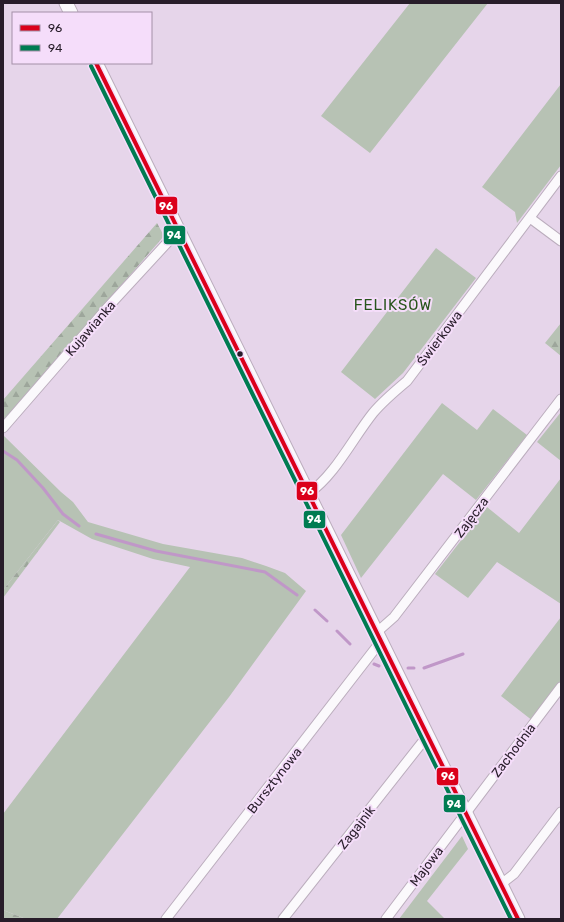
<svg xmlns="http://www.w3.org/2000/svg" width="564" height="922" viewBox="0 0 564 922" font-family="Rubik,sans-serif">
<defs>
<pattern id="forest-firs" width="22" height="20" patternUnits="userSpaceOnUse"><rect width="22" height="20" fill="#b7c2b4"/><path d="M5 1l3.5 6h-7zM16 11l3.5 6h-7z" fill="#9da69b"/></pattern>
</defs>
<rect width="100%" height="100%" fill="#e6d5ea"/>
<!-- grass -->
<path fill="#b7c2b4" d="M410,3h78l-118,150 -49,-37z
M561,84v81l-44,58 -2,-11 -33,-25z
M436,248l40,30 -73,95 -28,26 -34,-27z
M442,403l35,27 16,-21 34,26 -51,65 -33,-26 -82,104 -20,-43z
M561,412v49l-24,-19z
M3,435l58,57 12,10 15,20 75,22 79,14 24,8 19,7 21,18 -77,106 -172,222h-31l-23,-9v-96l187,-247 -37,-8 -61,-20 -34,-19 -55,70z
M561,478v126l-64,-42 -29,36 -33,-24 52,-67 32,26z
M561,617v67l-28,37 -32,-25z
M462,836l6,13 -41,52 18,18h-46z"/>
<!-- forest -->
<path fill="url(#forest-firs)" d="M157,223l7,13 -161,185v-21z
M561,323v33l-16,-13z
M58,520l2,2 -57,76v-8z
M3,910l23,9h-23z"/>
<g fill="none" stroke-linecap="round" stroke-linejoin="round">
<!-- stream -->
<path stroke="#c097c8" stroke-width="3" d="M3,451l14,9 26,28 20,26 16,12
M96,534l60,17 109,21 32,23
M315,610l12,11
M337,631l13,13
M374,664l5,2
M408,668h6
M424,668l39,-14"/>
<!-- minor casing -->
<g stroke="#bbadbd" stroke-width="11">
<path id="minor" d="M530,218l31,23
M3,428l105,-121 70,-76
M309,493c26,-18 44,-55 64,-80 10,-12 22,-22 34,-32l154,-205
M377,632l17,-15 167,-218
M501,884l13,-10 47,-62
M166,919l215,-278
M283,919l145,-184
M386,919l175,-232"/>
</g>
<!-- secondary casing -->
<g stroke="#bbadbd" stroke-width="15">
<path id="secondary" d="M66,3l5,10
M96,63l422,856"/>
</g>
<!-- minor -->
<use href="#minor" stroke="#fbf9fc" stroke-width="9"/>
<!-- secondary -->
<use href="#secondary" stroke="#fbf9fc" stroke-width="13"/>
<!-- bus-1 casing -->
<g stroke="#f5ddfa" stroke-width="7">
<path id="bus-1" d="M96,63l422,856"/>
</g>
<!-- bus-2 casing -->
<g stroke="#f5ddfa" stroke-width="7">
<path id="bus-2" d="M91,66l420,853"/>
</g>
<!-- bus-1 -->
<use href="#bus-1" stroke="#db001b" stroke-width="4"/>
<!-- bus-2 -->
<use href="#bus-2" stroke="#007c52" stroke-width="4"/>
</g>
<!-- markers -->
<circle fill="#281d2a" stroke="#f5ddfa" stroke-width="1.5" cx="240" cy="354" r="3.5"/>
<g text-anchor="middle" stroke-width="4" stroke-linejoin="round" paint-order="stroke">
<!-- street labels -->
<g font-size="13" fill="#281d2a" stroke="#f5ddfa">
<text transform="translate(90 328) rotate(-49)" y="5">Kujawianka</text>
<text transform="translate(439 338) rotate(-53)" y="5">Świerkowa</text>
<text transform="translate(471 517) rotate(-53)" y="5">Zajęcza</text>
<text transform="translate(513 750) rotate(-53)" y="5">Zachodnia</text>
<text transform="translate(274 780) rotate(-52)" y="5">Bursztynowa</text>
<text transform="translate(356 827) rotate(-52)" y="5">Zagajnik</text>
<text transform="translate(426 866) rotate(-53)" y="5">Majowa</text>
</g>
<!-- quarter labels -->
<g font-size="15" letter-spacing="1" fill="#28551c" stroke="#f5ddfa">
<text x="393" y="310">FELIKSÓW</text>
</g>
</g>
<g stroke="#f5ddfa" stroke-width="1.5">
<rect x="155" y="196" width="23" height="19" rx="4" fill="#db001b"/>
<rect x="163" y="225" width="23" height="20" rx="4" fill="#007c52"/>
<rect x="296" y="481" width="22" height="20" rx="4" fill="#db001b"/>
<rect x="303" y="510" width="23" height="19" rx="4" fill="#007c52"/>
<rect x="436" y="767" width="23" height="19" rx="4" fill="#db001b"/>
<rect x="443" y="794" width="23" height="19" rx="4" fill="#007c52"/>
</g>
<g font-size="11" text-anchor="middle" font-weight="bold" fill="#fff">
<text x="166" y="210">96</text>
<text x="174" y="239">94</text>
<text x="307" y="495">96</text>
<text x="314" y="523">94</text>
<text x="448" y="780">96</text>
<text x="454" y="808">94</text>
</g>
<!-- border -->
<rect width="564" height="922" fill="none" stroke="#281d2a" stroke-width="8"/>
<!-- legend -->
<rect x="12" y="12" width="140" height="52" fill="#f5ddfa" stroke="#a390a7"/>
<rect x="20" y="25" width="20" height="6" fill="#db001b" stroke="#a390a7"/>
<text x="48" y="32" font-size="12" fill="#281d2a">96</text>
<rect x="20" y="45" width="20" height="6" fill="#007c52" stroke="#a390a7"/>
<text x="48" y="52" font-size="12" fill="#281d2a">94</text>
</svg>
